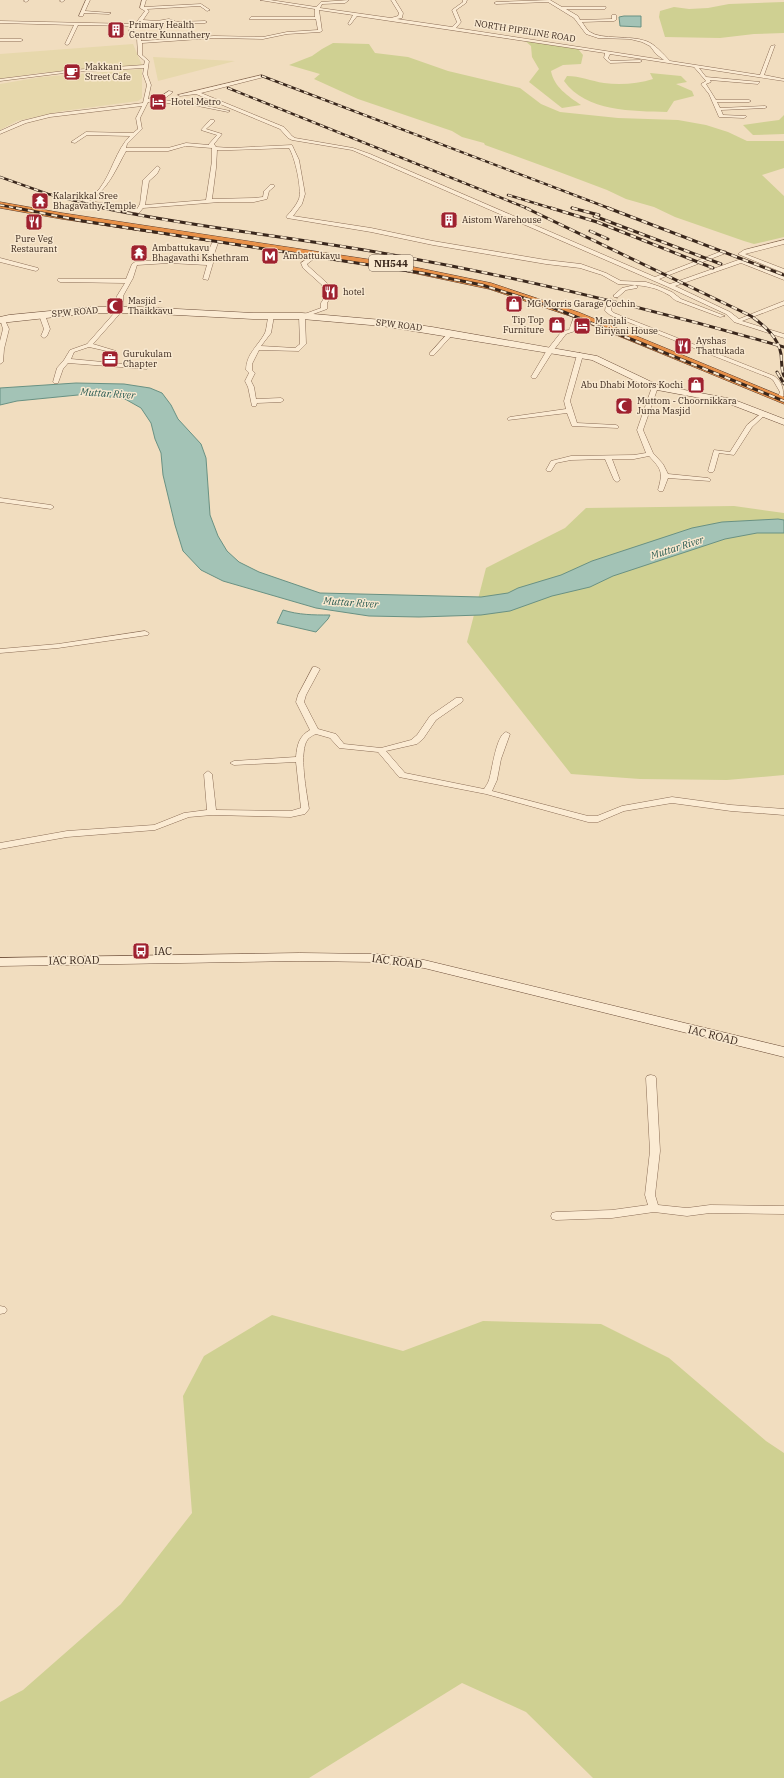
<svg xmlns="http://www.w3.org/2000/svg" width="784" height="1778" viewBox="0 0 784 1778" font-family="'IBM Plex Serif',serif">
<rect width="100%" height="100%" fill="#f1ddbf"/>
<!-- farmland -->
<path fill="#e7d8ac" d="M133,44l9,21 -102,8 -40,6v-25z
M153,57l82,4 -77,20z
M142,69v29l-4,3 -75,10 -46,10 -17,9v-46l41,-7z"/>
<!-- green -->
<path fill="#cfd092" d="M784,2v31l-30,1 -34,4 -55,-1 -6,-20 1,-6 14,-4 15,2 19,-1 21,-4z
M523,39l55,10 5,6 -2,9 -18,1 -12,6c3,16 17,25 30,34l-19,3 -33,-26 10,-13 -7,-12 -1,-11z
M333,43l36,1 6,9 33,4 40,14 72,17 21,16 19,8 58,6 60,2 28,5 22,7 19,9h37v27l-22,7 22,21v41l-30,7 -10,-3 -69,-24 -21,-10 -28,-8 -19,-9 -45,-17 -77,-28 -1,-2 -22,-6 -10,-6 -94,-32 -44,-20 6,-5 -31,-9 23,-9 10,-7z
M650,73l31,3 6,6 -11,2 16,7 2,5 -20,5 -7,11c-34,-1 -81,0 -103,-31l3,-5c13,0 24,5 37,7 15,2 34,1 49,-4z
M784,115v19l-31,1 -10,-10 36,-5z
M734,506l50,7v262l-57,5 -87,-1 -69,-5 -104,-132 19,-74 79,-40 21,-20z
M272,1315l131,36 80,-30 118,3 68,34 97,83 18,12v325h-191l-67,-66 -64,-29 -153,95h-309v-76l23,-12 98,-86 71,-91 -9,-117 21,-40z"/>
<!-- water -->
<path fill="#a3c3b6" stroke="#699183" d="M624,16h17v11l-21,-1 -1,-9z
M76,383l48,1 26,4 12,5 9,12 7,14 23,25 5,14 4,57 8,21 9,15 12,11 20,10 61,21 161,4 27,-4 10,-5 43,-13 31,-14 100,-33 30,-6 56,-3 6,1v13h-27l-32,6 -112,37 -23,11 -38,9 -42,15 -29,4 -62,2 -50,-1 -53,-8 -93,-27 -22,-11 -18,-19 -8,-26 -12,-50 -2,-22 -6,-14 -4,-16 -10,-15 -16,-9 -37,-5 -71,7 -17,4v-17z
M283,610c16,5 30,5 47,5l-2,4 -12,13 -39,-9z"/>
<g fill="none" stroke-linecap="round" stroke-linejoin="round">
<!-- street-tunnel -->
<path stroke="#ccb99e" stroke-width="6" stroke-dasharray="6 3" stroke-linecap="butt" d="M609,304l7,-8"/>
<!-- street casing -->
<g stroke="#8b6d56" stroke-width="1">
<path id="street" d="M25,0h4l-3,2 -2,-1z
M61,0h4l-3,2 -2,-1z
M86,0h4l-5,11 26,2 -2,1 -25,-1 -1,3h-4z
M142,0h4l-2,7 57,-3 9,6 -3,1 -7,-5 -53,3 2,2 -6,9 14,1 12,-2 8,3 28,-1 2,1 -2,1 -29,1 -7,-3 -12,2 -16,-1 -8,8 8,7v4l73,-5 49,1 24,-5 31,-2 -2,-11h-67l2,-2h64v-8l-55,-9h10l46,7 5,-5 28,-2 -4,3 -23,1 -2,4 71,10 7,-2 1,-3 -8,-13h4l8,13 -1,5 -5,1 55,8 5,-5 -5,-12 11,-8v-2h4l-1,3 -10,7 5,12 -5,6 208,32 -8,-6 -6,-8 -8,-4 -12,-3 -32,-1 -12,-4 -12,-16 -26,-16 -52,2 -2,-1 2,-1 54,-2 12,7h44l-1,2h-39l12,7 2,4 32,-1v-4h4v5l-2,1 -32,1c2,3 5,8 8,10 11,8 40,3 56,9 9,3 17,13 24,20l90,14 11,-29 4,-1 -11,30 20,4v2l-85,-13 7,9 54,5 -2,2 -48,-4 1,2 -5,2 10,16h33l2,1 -2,1h-32l3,6 45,-2 2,1 -2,1 -44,2 2,5 23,1v1l-2,1 -25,-1 -10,-23 -8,-10 5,-3 -12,-14 -84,-13 -2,4 3,3 29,-1 2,1 -2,1 -30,1 -6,-5 1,-5 -248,-37 -7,9 -2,-1 5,-9 -34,-5 3,21 -2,1 -33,2 -24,5 -49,-1 -72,5v12l7,6 -2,13 4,11 -3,14 40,3 42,9 -2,1 -40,-8 -40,-2 -8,16 2,11 -15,15 -1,4h42l18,-5 23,2v-1l8,-9 -16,-5 9,-10h4v2l-8,7 16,5 -8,10 2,3 15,1 61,-3 7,15 6,34 -3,10 -9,12 78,12 62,13 113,19 35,4 25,9 15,8 25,1 12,4 14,6 9,7 44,17 -5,1 -43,-16c-5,-2 -5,-5 -10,-7 -10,-6 -21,-8 -32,-9l3,2 -1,1 -11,2 -8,7h-4v-2l8,-7 13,-3 -17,-1 -16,-9 -22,-7 -34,-4 -113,-19 -62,-13 -84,-14 -1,-1c5,-6 10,-11 13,-18 3,-10 -4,-42 -10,-51l-58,2h-14l-1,18 -4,31 42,-1 9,-1 1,-6 6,-6h4l1,1 -6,5 -2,8 -13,3h-34l-77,6 -4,5 -57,-10v-2c6,-4 14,-7 18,-13 12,-16 16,-38 30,-52l-43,-1 -12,8 -4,-1 15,-10 47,1 5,-4 -2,-11 6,-12 -92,11 -24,6 -26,11v-3l22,-10 28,-7 93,-11 4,-18 -4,-11 1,-6 -72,4 -72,9v-2l72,-9 72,-5 1,-4 -7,-6 -1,-17 -7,-4 -1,-4 3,-4 -54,-1 -9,19 -2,1 -2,-1 9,-19 -74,-2v-2l135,3 10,-13 -5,-3zM186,146l26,2v13l-6,39 -61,5 4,-24 8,-7 3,-6 -3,-2 -14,14 -3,24 -3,5 -48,-8c19,-11 27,-32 37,-50h42z
M0,39h21l2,1 -2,1h-21z
M262,75l2,2 -63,16 83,34 8,9 3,2 58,10 17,6 285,123 67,-26h4v2l-67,26 11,5 71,-25 43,17v4l-43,-17 -66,23 55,26 9,7 45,-18v4l-42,16 42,13v4l-50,-16 -8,-8 -58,-27 -302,-131 -14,-6 -60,-10 -4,-2 -8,-9 -84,-35 -16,2 -2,-1z
M169,91l4,1 -9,7h-4v-2z
M216,238l3,2 -6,17v6l-5,17 -5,-1 4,-14 -38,-2 -32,2 -4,13 -10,18v14l-30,34 23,7v2l-27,-6 -15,5 -3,7 74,7 3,2 -1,1 -79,-6 -5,6 -5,14h-4l-1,-1 4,-14 7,-8 6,-10 17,-6 30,-34v-14l8,-13 -65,-1 -3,-2 1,-1h68l6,-15 3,-2 34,-3 38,2c0,-7 4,-19 9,-23z
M784,240v4l-39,10 39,15v4l-46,-19 6,-4z
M314,254l5,1 -12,9 1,2 19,17 5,12 -5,8v6l-22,8 1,27 -7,7 -40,-1 -7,14v6l3,3 -4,8 3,6 2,12 25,-1 3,2 -3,2 -24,1 -1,3h-4l-4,-19 -3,-6 4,-8 -3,-3c0,-16 12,-24 19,-37 2,-5 2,-13 4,-18l5,1 -3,17 -10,13 34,2 5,-4 -1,-28 22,-8v-5l5,-8 -4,-10 -19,-17 -2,-5z
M0,258l38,10 1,1 -3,2 -36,-9z
M609,302l3,2 -1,6 3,3 160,63c8,5 10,14 9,23l-3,2 -3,-2 3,-7 -7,-12 -3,-2 -160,-63 -5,-4 1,-7z
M40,314l5,1 5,14 -3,7 -3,2 -3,-2 3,-7 -5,-14z
M575,314l5,1 -5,16 -9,3 -13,17 -17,27h-4l-1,-1 16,-27 15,-19 7,-1z
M2,318l3,2 4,9 -5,20 -1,13 -3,2v-23l3,-12 -3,-10z
M449,332l5,1 -20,22h-4v-2z
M580,353l3,2 -13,46 7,22 39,2 2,1v2l-46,-2 -5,-13 -59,7 -1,-1 3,-2 56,-8 -2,-8 13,-46z
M655,385l3,2 -15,43 10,23 10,11 5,10 40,4 3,2 -1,1 -42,-3 -5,13h-4l-1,-1c5,-18 4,-20 -9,-34l-15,3h-22l8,21 -3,2 -3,-2 -9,-21 -34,1 -15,3 -5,8h-4l-1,-1 5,-9 20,-5 63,-1 12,-2 -9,-23 15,-43z
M763,412l3,2 -14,13 -18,28 -15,-2 -5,18 -1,1h-4l-1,-1 6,-21 16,2 17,-27z
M0,498l51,7 3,2 -3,2 -51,-7z
M145,631l4,2 -1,2 -90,13 -58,5v-4l58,-5z
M313,667h3l4,2 -14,26 -2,7 14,27 18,5 8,10 37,4 30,-8 6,-5 13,-19 26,-18h6l1,2 -1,2 -26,18 -13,19 -6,5 -31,7 19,22 79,16c2,-3 4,-6 5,-9 3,-9 7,-45 17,-48l4,2 -9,25 -4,21 -5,11 96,25h9l25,-10 50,-9 59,8 53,4v6l-53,-4 -59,-8 -48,8 -26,11h-10l-102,-28 -87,-17 -21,-25 -39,-4 -9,-10 -14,-4c-3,1 -6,3 -8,5 -10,12 -1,55 1,70l-4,5 -14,3 -79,-2 -23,2 -34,13 -88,7 -67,12v-6l67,-12 87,-6 30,-12 23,-3 -3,-36 4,-3 4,3 4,36 75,1 10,-3 -5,-46 -62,3 -4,-2 4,-2 62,-4c1,-12 3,-21 14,-27l-14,-28 2,-7z
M651,1075l4,1 1,2 4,73 -5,44 3,10 29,3 23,-3 74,1v8l-74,-1 -23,3 -33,-4 -42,6 -56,2 -4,-1 -1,-3 1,-3 4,-1 56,-2 36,-5 -3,-10 5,-44 -4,-73 1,-2z
M0,1306l5,1 2,3 -2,3 -5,1z"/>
</g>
<!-- secondary casing -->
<g stroke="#6d4e39" stroke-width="1">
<path id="secondary" d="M92,307h47l114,6h49l80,7 50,7 165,29 61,29 74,14 52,20v6l-57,-22 -75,-14 -60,-29 -210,-34 -80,-7h-49l-114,-6h-47l-92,10v-6l9,-2z
M300,953l76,1 48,6 360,87v10l-360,-89 -48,-6 -76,-1 -300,5v-8z"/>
</g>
<!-- highway casing -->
<g stroke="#593b2b" stroke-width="1">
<path id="highway" d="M0,202l62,11 337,51 92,19 87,29 206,85v7l-214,-88 -81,-27 -90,-19 -337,-51 -62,-11z"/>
</g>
<!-- street -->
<use href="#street" fill="#fbebd3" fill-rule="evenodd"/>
<!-- secondary -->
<use href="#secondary" fill="#fbebd3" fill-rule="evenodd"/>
<!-- highway -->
<use href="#highway" fill="#e89149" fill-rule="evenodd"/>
<!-- rail-far1 casing -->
<g stroke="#3a271c" stroke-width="2.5">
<path id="rail-far1" d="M262,76l349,133
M228,88l301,121
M0,177l48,17 60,15
M508,195l46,14
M0,205l21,4
M572,208l4,1"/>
</g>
<!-- rail casing -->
<g stroke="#3a271c" stroke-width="3">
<path id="rail" d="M16,208l67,13 339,52 60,12 67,21 235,95
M103,208c90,19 182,28 273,44 138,24 273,56 408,95
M526,208l225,108c14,10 27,21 30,38 1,8 0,15 3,22
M551,208l46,14 116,46
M572,208l27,7
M608,208l176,67
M594,216l127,48
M590,231l18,8
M777,372l7,12"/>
</g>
<!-- rail-far1 -->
<use href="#rail-far1" stroke="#f8e8cf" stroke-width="1.5" stroke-dasharray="4.5" stroke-linecap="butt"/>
<!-- rail -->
<use href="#rail" stroke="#f8e8cf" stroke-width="2" stroke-dasharray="6" stroke-linecap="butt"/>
</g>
<!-- icons -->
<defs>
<g id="building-square" transform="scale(0.9)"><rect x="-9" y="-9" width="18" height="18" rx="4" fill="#9f212f" stroke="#f8e8cf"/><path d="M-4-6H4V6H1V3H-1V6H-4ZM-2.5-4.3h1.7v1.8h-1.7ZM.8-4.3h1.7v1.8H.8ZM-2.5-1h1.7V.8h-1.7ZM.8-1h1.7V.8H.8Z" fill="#fff"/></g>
<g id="cafe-square" transform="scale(0.9)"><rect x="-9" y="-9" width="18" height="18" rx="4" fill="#9f212f" stroke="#f8e8cf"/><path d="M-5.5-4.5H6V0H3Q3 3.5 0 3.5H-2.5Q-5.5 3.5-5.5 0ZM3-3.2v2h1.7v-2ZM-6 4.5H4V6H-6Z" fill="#fff"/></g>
<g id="hotel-square" transform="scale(0.9)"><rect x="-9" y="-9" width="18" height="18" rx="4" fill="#9f212f" stroke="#f8e8cf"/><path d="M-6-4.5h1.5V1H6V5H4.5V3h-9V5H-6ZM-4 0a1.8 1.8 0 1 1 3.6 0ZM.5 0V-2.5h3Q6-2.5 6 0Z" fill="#fff"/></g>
<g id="temple-square" transform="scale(0.9)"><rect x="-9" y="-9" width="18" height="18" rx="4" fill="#9f212f" stroke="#f8e8cf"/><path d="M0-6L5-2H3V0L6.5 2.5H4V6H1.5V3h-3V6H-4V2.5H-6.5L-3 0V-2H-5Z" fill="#fff"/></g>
<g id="restaurant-square" transform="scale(0.9)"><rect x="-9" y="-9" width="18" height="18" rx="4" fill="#9f212f" stroke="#f8e8cf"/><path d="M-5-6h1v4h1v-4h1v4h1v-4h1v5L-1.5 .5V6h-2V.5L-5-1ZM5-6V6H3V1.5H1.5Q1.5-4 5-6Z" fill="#fff"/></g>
<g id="metro-square" transform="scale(0.9)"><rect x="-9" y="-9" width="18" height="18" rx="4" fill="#9f212f" stroke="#f8e8cf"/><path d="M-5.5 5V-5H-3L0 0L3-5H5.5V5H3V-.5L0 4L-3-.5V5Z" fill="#fff"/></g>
<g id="shop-square" transform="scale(0.9)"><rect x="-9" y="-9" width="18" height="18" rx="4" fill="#9f212f" stroke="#f8e8cf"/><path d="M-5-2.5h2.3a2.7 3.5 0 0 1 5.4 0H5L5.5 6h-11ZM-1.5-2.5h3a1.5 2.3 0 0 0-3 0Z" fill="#fff"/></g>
<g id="mosque-square" transform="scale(0.9)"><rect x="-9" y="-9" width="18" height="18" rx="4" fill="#9f212f" stroke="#f8e8cf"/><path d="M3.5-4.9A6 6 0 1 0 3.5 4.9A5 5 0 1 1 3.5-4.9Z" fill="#fff"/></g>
<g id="office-square" transform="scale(0.9)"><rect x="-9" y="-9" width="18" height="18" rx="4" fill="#9f212f" stroke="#f8e8cf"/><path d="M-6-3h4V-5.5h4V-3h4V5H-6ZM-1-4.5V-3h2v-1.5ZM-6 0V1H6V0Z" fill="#fff"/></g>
<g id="bus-square" transform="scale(0.9)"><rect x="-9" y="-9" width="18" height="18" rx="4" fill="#9f212f" stroke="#f8e8cf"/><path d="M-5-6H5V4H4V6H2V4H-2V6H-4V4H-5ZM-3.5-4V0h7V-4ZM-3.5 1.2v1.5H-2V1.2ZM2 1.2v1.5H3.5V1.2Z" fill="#fff"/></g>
</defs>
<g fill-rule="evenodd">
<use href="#building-square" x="116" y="30"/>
<use href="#cafe-square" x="72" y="72"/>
<use href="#hotel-square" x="158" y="102"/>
<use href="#temple-square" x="40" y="201"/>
<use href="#building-square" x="449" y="220"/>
<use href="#restaurant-square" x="34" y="222"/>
<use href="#temple-square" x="139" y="253"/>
<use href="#metro-square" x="270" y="256"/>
<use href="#restaurant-square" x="330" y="292"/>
<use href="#shop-square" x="514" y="304"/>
<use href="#mosque-square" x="115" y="306"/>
<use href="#shop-square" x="557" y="325"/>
<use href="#hotel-square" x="582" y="326"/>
<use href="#restaurant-square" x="683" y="346"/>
<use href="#office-square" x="110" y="359"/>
<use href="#shop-square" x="696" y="385"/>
<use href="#mosque-square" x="624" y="406"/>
<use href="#bus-square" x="141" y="951"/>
</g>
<g text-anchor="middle" stroke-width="3" stroke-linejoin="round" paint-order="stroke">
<!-- far-poi labels -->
<g font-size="9" fill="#3a271c" stroke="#f8e8cf" text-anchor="start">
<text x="129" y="28">Primary Health<tspan x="129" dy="10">Centre Kunnathery</tspan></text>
<text x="85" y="70">Makkani<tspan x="85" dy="10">Street Cafe</tspan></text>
<text x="171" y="105">Hotel Metro</text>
<text x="53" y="199">Kalarikkal Sree<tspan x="53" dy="10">Bhagavathy Temple</tspan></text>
<text x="462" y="223">Aistom Warehouse</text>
<text x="34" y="242" text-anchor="middle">Pure Veg<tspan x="34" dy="10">Restaurant</tspan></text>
<text x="152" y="251">Ambattukavu<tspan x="152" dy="10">Bhagavathi Kshethram</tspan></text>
<text x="283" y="259">Ambattukavu</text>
<text x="343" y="295">hotel</text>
<text x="128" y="304">Masjid -<tspan x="128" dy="10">Thaikkavu</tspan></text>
<text x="527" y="307">MG Morris Garage Cochin</text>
<text x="544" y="323" text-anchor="end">Tip Top<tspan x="544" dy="10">Furniture</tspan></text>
<text x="595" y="324">Manjali<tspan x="595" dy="10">Biriyani House</tspan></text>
<text x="696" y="344">Ayshas<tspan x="696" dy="10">Thattukada</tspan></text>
<text x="123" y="357">Gurukulam<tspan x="123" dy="10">Chapter</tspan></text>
<text x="683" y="388" text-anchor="end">Abu Dhabi Motors Kochi</text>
<text x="637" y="404">Muttom - Choornikkara<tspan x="637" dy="10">Juma Masjid</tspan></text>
</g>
<!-- far-street labels -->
<g font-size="9" fill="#3a271c" stroke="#f8e8cf">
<text transform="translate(525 31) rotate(9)" y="3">NORTH PIPELINE ROAD</text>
<text transform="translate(75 312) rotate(-5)" y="3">SPW ROAD</text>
<text transform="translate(399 325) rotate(7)" y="3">SPW ROAD</text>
</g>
<!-- shield labels -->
<rect fill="#f8e8cf" stroke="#736152" stroke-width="1" x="369" y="255" width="44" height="16" rx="3"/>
<g font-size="10" font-weight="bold" fill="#3a271c">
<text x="391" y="267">NH544</text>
</g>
<!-- far-water labels -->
<g font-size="10" font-style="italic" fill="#2a5b52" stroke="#f8e8cf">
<text transform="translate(108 393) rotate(4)" y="4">Muttar River</text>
<text transform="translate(677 547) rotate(-18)" y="4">Muttar River</text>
<text transform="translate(351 602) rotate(4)" y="4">Muttar River</text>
</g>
<!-- poi labels -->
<g font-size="11" fill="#3a271c" stroke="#f8e8cf" text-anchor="start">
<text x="154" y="955">IAC</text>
</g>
<!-- street labels -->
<g font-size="11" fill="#3a271c" stroke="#f8e8cf">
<text transform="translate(74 960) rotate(-1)" y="4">IAC ROAD</text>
<text transform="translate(397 961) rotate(7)" y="4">IAC ROAD</text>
<text transform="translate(713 1035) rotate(14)" y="4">IAC ROAD</text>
</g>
</g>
</svg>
